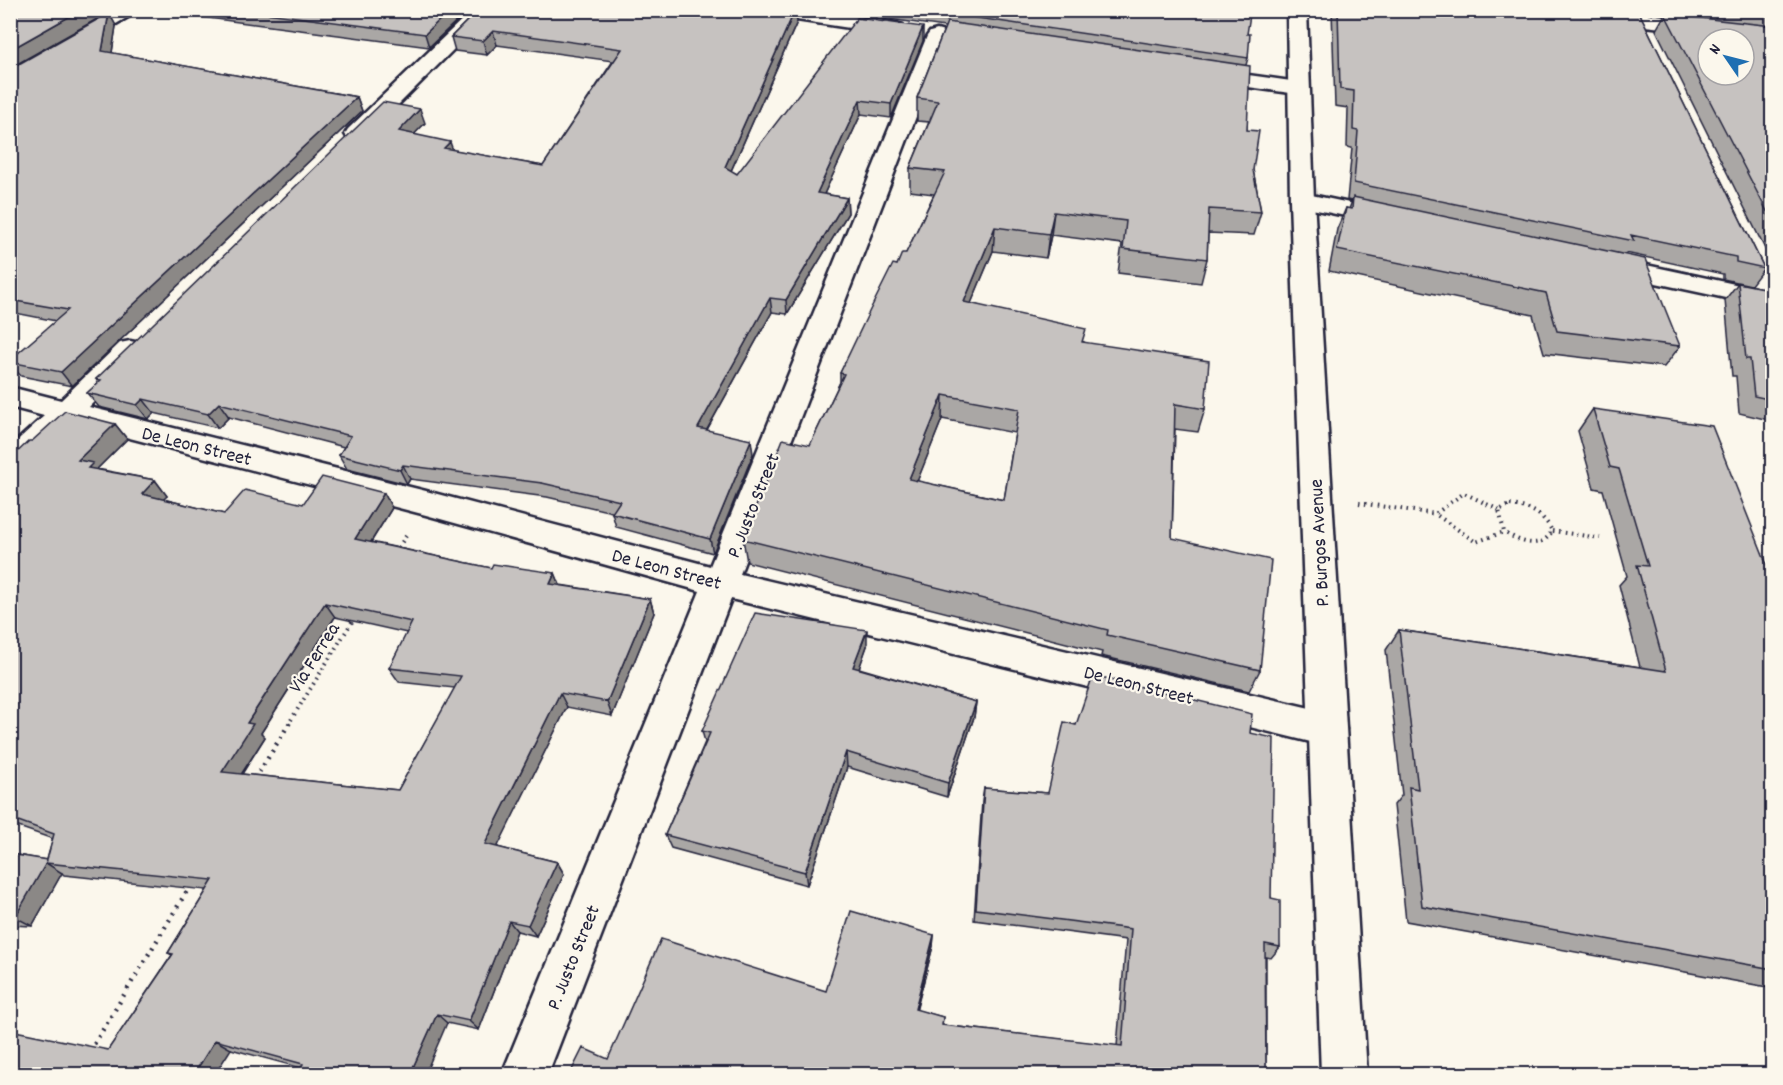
<svg xmlns="http://www.w3.org/2000/svg" width="1783" height="1085" viewBox="0 0 1783 1085" font-family="Dekko,sans-serif">
<rect width="100%" height="100%" fill="#fbf7ec"/>
<filter id="ink" filterUnits="userSpaceOnUse"><feTurbulence type="fractalNoise" baseFrequency=".0167" numOctaves="2"/><feDisplacementMap in="SourceGraphic" scale="12" xChannelSelector="R" yChannelSelector="G"/><feConvolveMatrix kernelMatrix="1 2 1 2 8 2 1 2 1" color-interpolation-filters="sRGB"/></filter>
<g filter="url(#ink)">
<g fill="none" stroke-linecap="round" stroke-linejoin="round">
<!-- minor casing -->
<g stroke="#22223b" stroke-width="5">
<path id="minor" d="M116,10h24l-130,76v-15z
M472,10h21l-129,129h-16l-3,-5 3,-5z
M761,10h52l83,13 7,2 3,4 -3,4 -7,2 -126,-19z
M1551,10h64l157,19v12l-212,-25z
M937,30l7,2 3,4 -207,538 587,138 13,5 6,12 -6,12 -13,5 -596,-147 -183,475h-46l198,-483 -274,-76 -354,-92 -51,51 -11,3v-30l34,-31 -34,-9v-20l51,13 59,-57 10,-2 10,2 4,7 -55,57 337,84 284,75 217,-530 3,-4z
M1205,69l93,13 8,1 3,5 -3,5 -8,1 -101,-14 -3,-5 3,-5z
M1302,193l95,20 3,5 -3,5 -9,2 -95,-20 -3,-5 3,-5z
M1609,257l163,35v16l-172,-37 -4,-6 4,-6z"/>
</g>
<!-- major casing -->
<g stroke="#22223b" stroke-width="5">
<path id="major" d="M1287,10h20l7,190 53,874h-46l-31,-874z"/>
</g>
<!-- path-far1 -->
<path stroke="#22223b" stroke-width="4" stroke-dasharray="1.5 4.5" stroke-linecap="butt" d="M1359,503l76,11
M1510,505c19,2 33,8 42,26 -11,20 -32,11 -48,1l-5,-22z
M1499,510l-35,-17 -29,21 41,28 28,-10
M1552,531l48,7
M395,552l11,-16
M291,720l64,-103"/>
<!-- path -->
<path stroke="#22223b" stroke-width="4.5" stroke-dasharray="2 6" stroke-linecap="butt" d="M255,779l37,-60
M90,1051l100,-165"/>
<!-- minor -->
<use href="#minor" fill="#fbf7ec" fill-rule="evenodd"/>
<!-- major -->
<use href="#major" fill="#fbf7ec" fill-rule="evenodd"/>
</g>
<!-- wall -->
<path fill="#aaa7a5" stroke="#22223b" stroke-width="1.5" fill-rule="evenodd" d="M148,10h320l-39,37z
M478,10l319,12 -66,149 6,3 186,-133 -32,77 -30,-4 -37,80 23,4 1,15 -61,101 -15,-2 -65,118 46,24 -40,99 -97,-26 -4,-14v-1l-65,-15 -137,-18 -3,5 -60,-15 -8,-14 5,-8 -115,-30 -11,11 -64,-15 -6,6 -49,-12 -12,-14 11,-10 -2,-4 329,-256 -11,11 39,16 90,16 70,-105 -116,-16 -10,10 -32,-4 -4,-14z
M869,10h379l-1,24 1,24 -2,7 1,65 6,40 8,42 -7,23 -46,-2 -1,26 -6,24 -83,-10 4,-29 -71,-9 -5,23 -53,-7 -22,52 113,39 121,67 -7,23 -23,-3 -3,109 88,132 -11,21 -148,-35 1,-4 -355,-90 -4,-23 67,-94 30,-63v-9l57,-108 9,-12 28,-59 -24,-3v-23l19,-46 -12,-1v-23l28,-71 -76,-11zM942,419l73,14 -11,67 -87,-19z
M1332,10h306l126,258 -13,17 -28,-6v-5l-97,-21 -1,1 55,92 -16,21 -120,-14 -11,-38 -204,-44 8,-42 9,-21 3,1 3,-8 -5,-1 5,-52 -5,-1 1,-39 -13,-2z
M1646,10h127v255l-117,-235 9,-16 -18,-2z
M109,13l7,13 -4,27 245,44 5,14 -290,275 -51,-10 -11,-12v-4l46,-39 -46,-9v-243z
M1738,283l35,7v131l-34,-8 -3,-37h-4l-7,-76z
M1593,409l180,171v408l-367,-67 -12,-116 8,-10 -16,-145 13,-20 241,37 -21,-82 8,-9 -24,-86 -9,-2 -16,-57z
M115,424l12,15 -30,30 58,11 12,16 -4,3 61,15 160,-21 8,15 -21,34 120,26 64,5 5,12 90,14 4,14 -42,103 -45,-9 -70,140 60,15 7,12 -28,62 -19,-5 -38,99 -32,-7 -146,45 -70,-19 -123,1 64,-95 -4,-2 39,-63 -143,-15 -2,-2 -30,53 -22,-1v-71l37,6 6,-21 -43,-15v-365l22,-18zM335,617l72,16 -18,35 10,14 56,6 -57,102 -156,-16 23,-37 -4,-4z
M867,646l-8,22 117,34 -2,15 -27,80 -100,-30 -40,118 -136,-37 -6,-13 40,-93 -3,-11z
M1076,725l174,8 21,165 9,49 -9,11 -5,-1v112l-658,-10 218,-68 108,-56 -1,11 -17,64 27,7 -1,8 175,21 9,-106 -152,-20 8,-119 2,-13 64,5z"/>
<!-- shaded-wall -->
<path fill="#8b8886" stroke="#22223b" stroke-width="1.5" d="M81,10h32l-103,58v-18z
M450,10h18l-39,37 -4,-13z
M795,10h1l1,12 -71,160 -1,-15z
M109,13l7,13 -6,39 -8,-14z
M923,27v14l-32,77v-14z
M493,31l4,14 -10,10 -4,-14z
M357,97l5,14 -290,275 -11,-14z
M860,100l1,14 -43,93 -1,-14z
M420,109l5,14 -21,22 -5,-14z
M450,142l5,14 -11,-8z
M847,198l1,15 -61,101 -1,-14z
M1054,212l-3,23 -5,23 3,-24z
M995,227l-2,24 -31,74 2,-23z
M770,298l2,14 -72,130 -2,-14z
M943,395l-1,24 -33,83v-23z
M143,399l11,14 -6,6 -11,-14z
M219,403l10,14 -11,11 -10,-14z
M115,424l12,15 -30,30 8,10 -27,-19z
M751,440l2,14 -40,99 -3,-14z
M403,465l7,14 -3,5 -7,-14z
M155,480l12,16 -13,13 -12,-15z
M384,493l8,15 -28,45 -9,-14z
M555,573l6,15 -11,-4z
M650,599l4,14 -42,103 -5,-14z
M325,603l10,14 -74,116 4,4 -30,47 -13,-12 25,-49z
M867,630v16l-13,37 -1,-16z
M560,693l7,14 -74,149 -8,-12z
M976,702l-2,15 -27,80 1,-14z
M846,752l1,15 -40,118 -2,-13z
M557,862l7,12 -28,62 -8,-11z
M46,863l16,10 -30,53 -17,-9z
M509,921l8,10 -38,99 -10,-9z
M934,935l-1,11 -19,73 1,-10z
M437,1014l10,9 -22,51h-15z
M215,1040l16,9 -16,25h-21z"/>
<!-- building -->
<path fill="#c6c2c0" stroke="#22223b" stroke-width="1.5" fill-rule="evenodd" d="M10,10h71l-71,40z
M244,10h206l-25,24z
M478,10h317l-70,157 12,7 120,-156 66,9 -32,77 -31,-4 -43,93 30,5 -61,102 -16,-2 -72,130 53,12 -41,99 -98,-26 8,-12 -78,-18 -139,-18 -3,5 -61,-15 12,-19 -132,-33 -11,11 -65,-15 -6,6 -50,-12 14,-13 -5,-1 287,-277 37,7 -21,22 51,11 -6,6 99,18 79,-117 -129,-18 -10,10 -32,-4z
M924,10h324v5h2l-3,19h3l-2,24z
M1338,10h300l126,258 -28,-6v-5l-105,-22 3,6 -280,-58 4,-52 -5,-1 1,-39 -14,-2z
M109,13l-7,38 255,46 -296,275 -51,-10v-2l58,-50 -58,-10v-231z
M1665,14l108,12v197zM1708,39h36v36h-36z
M947,22l303,44 -3,64 12,1 -6,39 8,42 -52,-3 -2,50 -84,-10 3,-28 -72,-9 -5,22 -54,-7 -31,75 122,27 -4,13 127,19 -4,48 -30,-5 -3,134 99,22 -11,110 -153,-35 1,-5 -365,-91 40,-100 27,6 34,-71 -4,-1 30,-63 23,-46 4,1 5,-12h4l39,-81 -35,-4 28,-67 -21,-3zM943,395l76,14 -15,91 -95,-21z
M1353,197l292,62 35,87 -123,-15 -11,-38 -209,-43 9,-42 6,1z
M1738,283l35,7v110l-19,-4 -4,-37h-4z
M1593,409l119,17 61,154v389l-351,-63 -13,-119 9,2 -19,-159 267,41 -29,-106 11,1 -29,-97 -9,-2z
M65,411l50,13 -37,36 15,3 -5,5 67,12 -13,14 82,20 21,-24 58,14 19,-27 62,16 -29,46 136,29 2,-4 62,9 -5,11 100,15 -43,103 -47,-9 -75,151 72,18 -29,63 -19,-4 -40,100 -32,-7 -27,60h-112l5,-10 -88,-24 -21,34h-184v-44l98,20 65,-96 -5,-1 45,-73 -167,-17 8,-29 -44,-16v-359l19,-18h3zM325,603l87,19 -23,46 72,8 -63,114 -176,-18 31,-48 -6,-1z
M755,613l112,17 -14,37 123,35 -28,81 -102,-31 -41,120 -140,-37 45,-102 -8,-2z
M1093,675l159,39 -2,19 24,5 -3,160 9,2v47l-15,-3 1,125 20,4v1h-716l13,-26 25,11 53,-120 165,52 25,-80 83,24 -19,74 28,8 -1,8 180,21 9,-117 -155,-20 8,-121 64,5 16,-71 12,3z
M10,854l37,6 -1,3 -31,54h-5z"/>
</g>
<g text-anchor="middle" stroke-width="4.5" stroke-linejoin="round" paint-order="stroke">
<!-- street labels -->
<g font-size="20" fill="#22223b" stroke="#fbf7ec">
<text transform="translate(197 445) rotate(14)" y="7">De Leon Street</text>
<text transform="translate(752 505) rotate(-68)" y="7">P. Justo Street</text>
<text transform="translate(1318 543) rotate(-93)" y="7">P. Burgos Avenue</text>
<text transform="translate(667 568) rotate(15)" y="7">De Leon Street</text>
<text transform="translate(313 657) rotate(-58)" y="7">Via Ferrea</text>
<text transform="translate(1139 684) rotate(14)" y="7">De Leon Street</text>
<text transform="translate(572 957) rotate(-68)" y="7">P. Justo Street</text>
</g>
</g>
<!-- margin -->
<rect width="1783" height="1085" fill="none" stroke="#fbf7ec" stroke-width="36"/>
<rect x="18" y="18" width="1747" height="1049" fill="none" stroke="#22223b" stroke-width="2" filter="url(#ink)"/>
<!-- north arrow -->
<g transform="translate(1726 57) rotate(305)"><circle r="28" fill="#fbf7ec" stroke="#a4a2a5" stroke-width="1.5"/>
<path d="M0-4.5L10 22L0 15L-10 22Z" fill="#1f6fb2"/>
<text y="-9" font-size="16" font-weight="bold" text-anchor="middle" fill="#22223b">N</text>
</g>
</svg>
